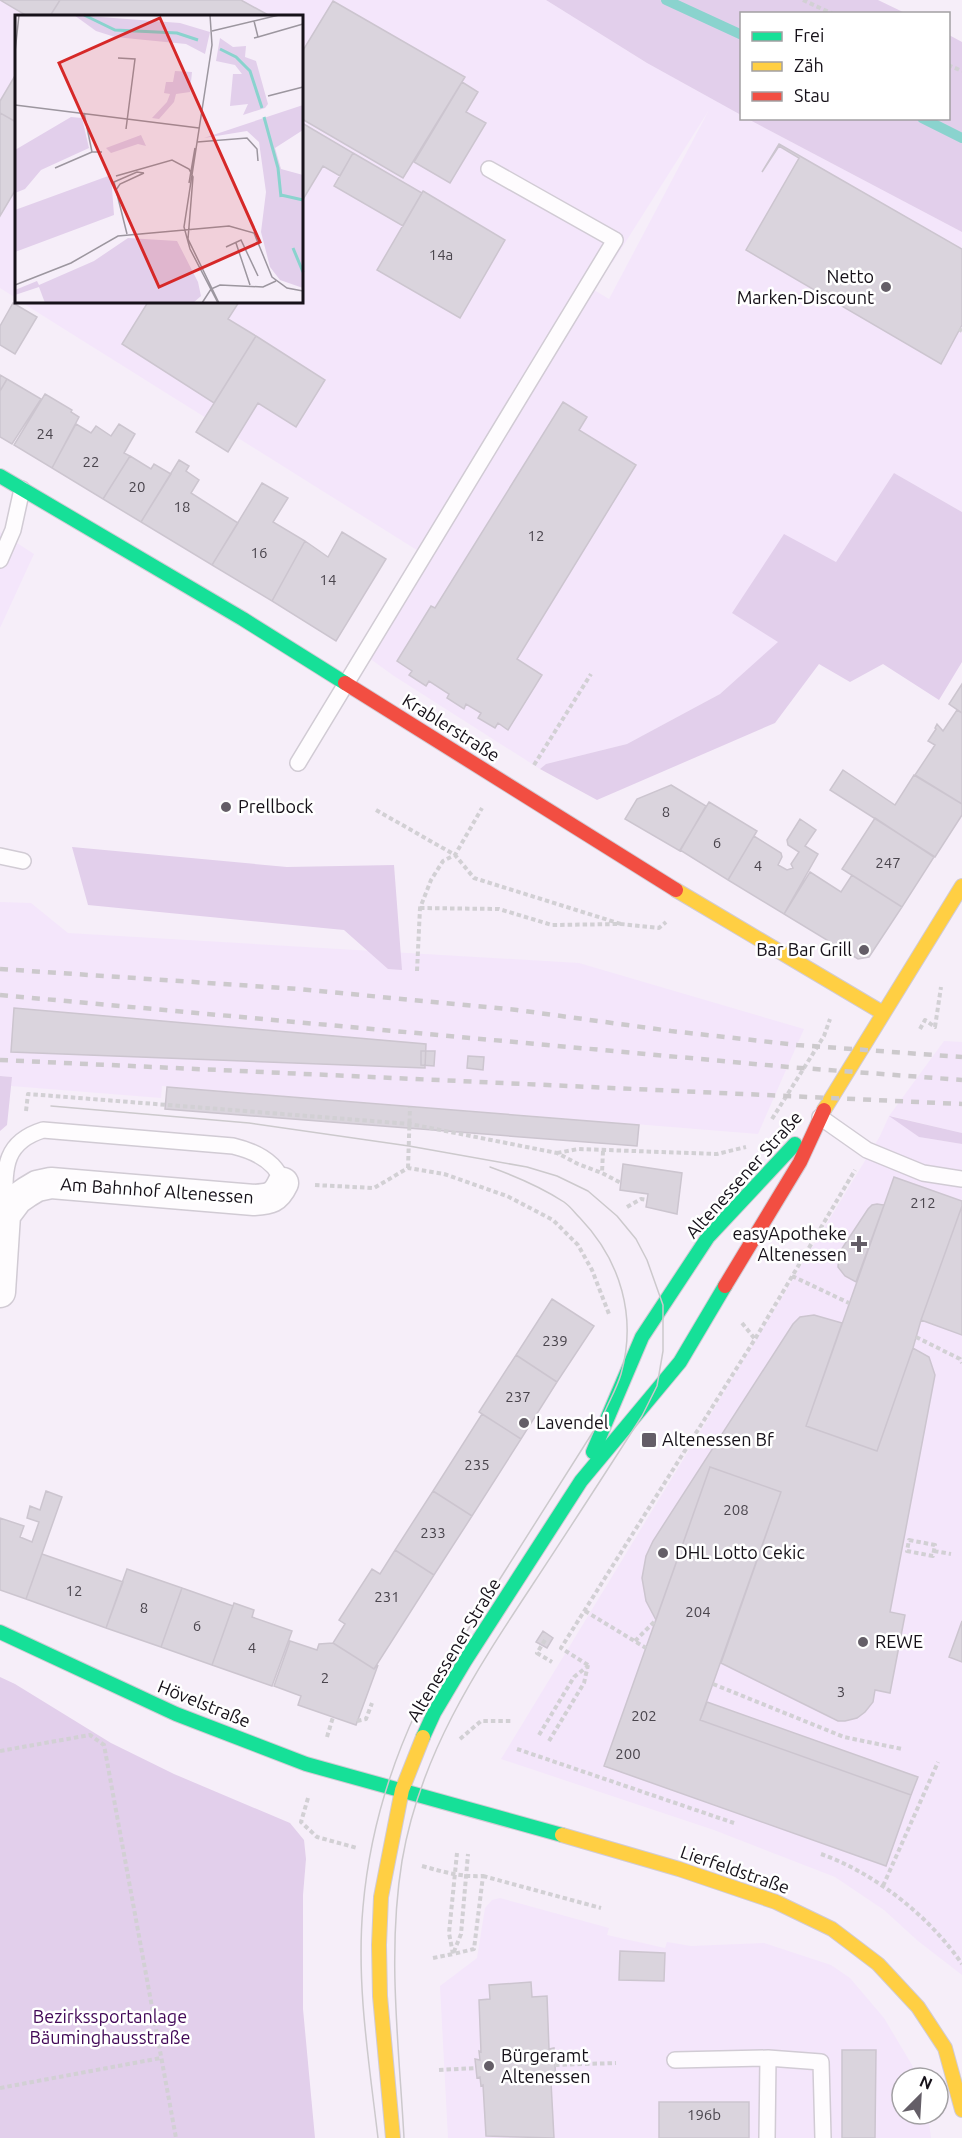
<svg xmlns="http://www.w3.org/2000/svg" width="962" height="2138" viewBox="0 0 962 2138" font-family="Ubuntu,sans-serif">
<rect width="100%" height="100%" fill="#f6eef9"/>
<!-- built -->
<path fill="#f4e6fb" d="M0,0h546l101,63 94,52 1,3 6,1 214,113v280l-68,-39 -58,89 -104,51 47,29 -59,52 -93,50 -81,20 -6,5 -146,-93 -25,-18 190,-320 35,-48 15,9 100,-189 -96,152 -33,21 -160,269 -399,-250h281v-286h-286v282l-16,-10z
M0,532l34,22 -34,74z
M0,902l31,1 37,30 511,30 225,66 -46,105 -596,-48 -1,12 -150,-12 1,-9 -12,-1z
M944,1041l18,1v91l-71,-17 28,21 43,7v831l-44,-34 -34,-31 -49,-33 -121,-47 -213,-71 379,-623 9,-20z
M500,1898l109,30 -2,7 58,13 2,-6 24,4 73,-3 67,22 19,13 34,40 28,47 4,13h-14v36h26l3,24h-483l-8,-152 37,-28 8,-50 7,-8z"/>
<!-- green -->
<path fill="#e2cfeb" d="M546,0h332l27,13 -163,1 -1,101 -94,-52z
M949,35l13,7v190l-214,-113 200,-1z
M894,473l68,39v150l-23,38 -56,-36 -33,18 -31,-18 -44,59 -178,77 -57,-31 6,-5 81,-20 93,-50 58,-52 -46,-29 52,-79 52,28z
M72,847l215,20 107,-2 8,105 -14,-1 -44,-39 -256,-25z
M0,1076l12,1 -5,48 -7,6z
M889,1116l73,17v11l-43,-7z
M0,1677l15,7 96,59 63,31 116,49 14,17 2,19 -3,36v114l12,129h-315z"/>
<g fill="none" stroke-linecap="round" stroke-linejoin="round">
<!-- stream -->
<path stroke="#8ad3ce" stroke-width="10" d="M666,0l76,35
M922,118l40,20"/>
</g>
<!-- building -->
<path fill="#dad4dd" stroke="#ccc5cf" stroke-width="1.5" d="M0,0h60l-10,16h-23z
M60,0h181l29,16h-220z
M333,1l132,76 -62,101 -101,-59v-67z
M16,74v48l-16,-9v-12z
M462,82l16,10 -12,20 20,11 -36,60 -36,-21z
M0,113l16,9v67l-16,27z
M302,123l51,30 -13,23 -17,-10 -21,35z
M779,144l183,105v76l-21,39 -195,-114 53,-92 -20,-12 -17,26z
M353,153l69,40 -19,33 -69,-40z
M423,191l82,49 -45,78 -83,-48z
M148,302h91l-11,17 28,17 -42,67 -92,-59z
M13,303l24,14 -22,37 -15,-9v-19z
M256,336l69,44 -29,47 -38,-24 -30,49 -32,-20z
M0,375l7,4 -7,12z
M7,379l34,20 -29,45 -12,-7v-46z
M45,394l27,16 -1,2 8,5 -27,51 -38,-23z
M563,402l24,15 -8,13 57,35 -119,194 25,16 -34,55 -10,-7 -3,5 -17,-10 3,-5 -15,-9 -2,5 -17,-11 2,-4 -20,-13 -3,5 -17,-11 3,-4 -15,-10 34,-55 4,2z
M76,424l15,9 5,-7 15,10 8,-12 16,10 -11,19 6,3 -27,43 -51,-31z
M130,456l21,13 3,-5 17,10 -30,48 -38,-23z
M179,460l10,6 -3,5 13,9 -8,13 47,30 -26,42 -71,-43z
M262,483l26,15 -15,24 32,19 -33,60 -60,-36z
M342,532l44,27 -50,82 -64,-40 33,-60 23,16z
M962,684v29l-13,-9z
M957,710l5,3v91l-47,-29 20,-30 -7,-4 8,-12 -1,-1 2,-4 6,7z
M843,770l52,35 19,-30 48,29v11l-27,42 -105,-67z
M671,785l35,21 -26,45 -55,-32 12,-20z
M709,802l48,29 -29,49 -48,-30z
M875,818l59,39 -32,50 -60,-38z
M800,819l16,11 -11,16 13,8 -34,60 -56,-34 26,-44 27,17 1,4 -4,8 9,5 6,-2 -2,-4 8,-12 -11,-7 -1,-5z
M810,872l31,20 11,-17 50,32 -33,50 -11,2 -74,-45z
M14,1008l412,36 -1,24 -414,-16z
M421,1051h14l-1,15 -13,-1z
M468,1056l16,1 -1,13 -16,-2z
M167,1087l472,38 -2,21 -472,-37z
M623,1164l59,9 -5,41 -31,-7 2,-13 -28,-4z
M894,1177l68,24v5l-41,114 -8,28 -36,103 -71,-25z
M877,1204l7,1 -28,77 -11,-6 -7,-9 1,-14 29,-44 4,-4z
M962,1206v129l-41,-15z
M552,1299l42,27 -37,56 -41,-27z
M814,1315l28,8 -36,103 71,25 36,-103 16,9 6,18 -45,237 15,3 -15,78 -15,-3 -2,12 -8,10 -8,6 -12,3h-7l-10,-5 -107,-53 60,-171 -71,-25 -54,153 -10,-19 -4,-23 4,-22 7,-15 140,-217 7,-7z
M516,1355l41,27 -36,57 -42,-27z
M482,1414l39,25 -49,77 -39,-25z
M710,1467l71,25 -81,228 211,75 -25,71 -282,-100z
M46,1491l16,6 -36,102 -26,-9v-72l24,8 -4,11 12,5 7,-20 -12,-4 3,-12 10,4z
M433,1491l39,25 -38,59 -39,-25z
M395,1550l39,25 -60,94 -41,-26 12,-19 -6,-4 33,-51 8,5z
M42,1554l81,28 -17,46 -80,-29z
M127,1569l55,19 -21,59 -55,-19z
M182,1588l51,18 -21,59 -51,-18z
M234,1603l20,7 -2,7 40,14 -20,55 -60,-21z
M962,1621v41l-13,-5z
M543,1631l10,7 -6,10 -11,-6z
M290,1641l27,9 2,-6 14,-1 41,26 4,-4 -22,60 -58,-20 3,-9 -27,-10z
M707,1702l211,75 -7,18 -211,-75z
M620,1951l45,2 -1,28 -45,-1z
M531,1982l1,15 15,-1 2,53 5,-1 2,34h-5l3,56 -68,-2 -3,-51 -2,1 -1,-9 -3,1 -2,-19 5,1 -1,-9 2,1 -2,-52 11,-1 -1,-14z
M842,2050h34l-1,88h-33z
M659,2102h90v36h-90z"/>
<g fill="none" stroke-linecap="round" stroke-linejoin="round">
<!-- lane casing -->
<g stroke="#d1cbd4" stroke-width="18">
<path id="lane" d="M0,560l13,-30 9,-41
M298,763l317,-523 -126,-71
M0,856l23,5
M820,1117l47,33 56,23 39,6
M5,1209c0,-37 -4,-66 38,-79l190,16c21,5 43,15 50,37
M675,2060l93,-2 53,4 2,76
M767,2138l1,-80"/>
</g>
<!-- street casing -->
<g stroke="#d1cbd4" stroke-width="33">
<path id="street" d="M0,1292l5,-77 12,-16 10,-7 10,-6 14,-3 203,17c16,-1 22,-2 29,-17"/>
</g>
<!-- fast casing -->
<g stroke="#d1cbd4" stroke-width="16">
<path id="fast" d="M0,476l243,143 102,64
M593,1452l49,-115 66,-100 87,-93
M0,1632l176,82 130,50 256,71
M423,1737l11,-24 31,-52 116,-180 99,-119 45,-76"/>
</g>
<!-- slow casing -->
<g stroke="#d1cbd4" stroke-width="16">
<path id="slow" d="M676,890l207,123
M824,1110l138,-224
M562,1835l117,34 97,33 56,27 46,35 40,43 27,41 17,62
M393,2138l-13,-142 -1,-51 2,-48 21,-107 21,-53"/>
</g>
<!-- jam casing -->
<g stroke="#d1cbd4" stroke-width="16">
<path id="jam" d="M345,683l331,207
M725,1286l75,-124 24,-52"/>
</g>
<!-- path -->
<path stroke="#d2d0d4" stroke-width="4" stroke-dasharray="4.5 3" stroke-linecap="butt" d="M803,0l30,14
M948,65l14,6
M959,329l3,2
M534,765l57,-91
M376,810l79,45 19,23 147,46
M420,908l79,1 53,16 69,-1 38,4 7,-6
M417,971l3,-63 11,-28 12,-19 12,-6 27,-47
M920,1029l5,-9 10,7 6,-40
M26,1111l2,-17 382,30 147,29 21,11 24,9
M772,1119l52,-83 6,-17
M603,1151l-1,22 19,10
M557,1153l21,-4 139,5 29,-7
M408,1168l2,-61
M315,1185l59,3 34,-20 36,6 63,22 46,24 25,25 14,25 17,44
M627,1207l14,-8 6,1
M792,1276l57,27
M742,1323l13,16
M916,1337l44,22 2,4
M909,1540l26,5 -2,11 -26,-5z
M934,1551l17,3
M585,1611l61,37
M545,1640l-8,13 15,9
M635,1641l21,-21
M588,1665l-27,-17 194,-309 100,-169
M713,1684l131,53 58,12
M357,1721l9,-2 6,-16
M539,1735l35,-58 14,-11
M327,1737l6,-20
M460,1739l21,-18h32
M549,1741l35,-58 4,-18
M517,1749l217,74
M0,1751l90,-16 14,10 72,393
M308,1798l-7,24 16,15 40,11
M821,1854c54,19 109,63 141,110
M422,1866c22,6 38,11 61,10l-9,73 -21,5 -4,-21 8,-80
M483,1876l118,32
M883,1886l55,-124
M433,1958l20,-4 8,-20 7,-80
M555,2065l61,-2
M439,2070l37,-2
M0,2088l161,-30"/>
<!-- lane -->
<use href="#lane" stroke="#fefcfe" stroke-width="15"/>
<!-- street -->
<use href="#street" stroke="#fefcfe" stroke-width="30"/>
<!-- fast -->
<use href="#fast" stroke="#16e098" stroke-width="14"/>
<!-- slow -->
<use href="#slow" stroke="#ffcf43" stroke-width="14"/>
<!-- jam -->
<use href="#jam" stroke="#f24e42" stroke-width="14"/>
<!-- tram -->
<path stroke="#ccc9cc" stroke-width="1.5" d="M51,1106l198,17 160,23 118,21 30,9 31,15 29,25 19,23 11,21 16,45v46l-6,35 -15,30c-36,56 -72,112 -109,168 -58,88 -113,171 -131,277 -15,92 -3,185 2,277
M378,2138c-9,-76 -22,-155 -15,-231 6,-69 25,-135 54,-197l186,-294c5,-13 14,-28 18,-42 16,-57 0,-113 -41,-156 -5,-5 -10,-12 -16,-16 -23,-15 -49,-26 -74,-35"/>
<!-- rail -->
<path stroke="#ccc9cc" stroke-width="4.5" stroke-dasharray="8 8" stroke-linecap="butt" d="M0,969l298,20 219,21 154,21 126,14 165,12
M0,995l788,72 174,13
M0,1060l962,44"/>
</g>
<!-- markers -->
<g fill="#645e67" stroke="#fff" stroke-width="2">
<circle cx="886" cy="287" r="6"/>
<circle cx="226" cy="807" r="6"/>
<circle cx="864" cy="950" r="6"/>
<path d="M856 1235h6v6h6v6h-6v6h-6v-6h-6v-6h6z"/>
<circle cx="524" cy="1423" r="6"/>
<rect x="641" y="1432" width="16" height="16" rx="3"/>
<circle cx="663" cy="1553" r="6"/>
<circle cx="863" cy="1642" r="6"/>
<circle cx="489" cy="2066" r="6"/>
</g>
<g text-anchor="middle" stroke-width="5" stroke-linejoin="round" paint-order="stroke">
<!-- number labels -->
<g font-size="15" fill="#4a454d">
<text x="441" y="260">14a</text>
<text x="45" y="439">24</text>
<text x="91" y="467">22</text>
<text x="137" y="492">20</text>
<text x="182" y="512">18</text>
<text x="536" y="541">12</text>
<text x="259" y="558">16</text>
<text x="328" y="585">14</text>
<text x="666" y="817">8</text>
<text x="717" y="848">6</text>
<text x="888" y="868">247</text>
<text x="758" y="871">4</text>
<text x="923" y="1208">212</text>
<text x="555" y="1346">239</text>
<text x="518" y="1402">237</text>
<text x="477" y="1470">235</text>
<text x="736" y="1515">208</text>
<text x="433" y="1538">233</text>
<text x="74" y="1596">12</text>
<text x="387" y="1602">231</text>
<text x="144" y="1613">8</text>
<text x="698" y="1617">204</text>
<text x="197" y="1631">6</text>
<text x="252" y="1653">4</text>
<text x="325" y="1683">2</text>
<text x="841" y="1697">3</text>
<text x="644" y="1721">202</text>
<text x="628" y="1759">200</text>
<text x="704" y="2120">196b</text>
</g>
<!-- poi labels -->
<g font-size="18" fill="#161119" stroke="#fff" text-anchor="start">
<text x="874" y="283" text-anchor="end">Netto<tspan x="874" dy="21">Marken-Discount</tspan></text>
<text x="238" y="813">Prellbock</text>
<text x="852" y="956" text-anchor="end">Bar Bar Grill</text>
<text x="847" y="1240" text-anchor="end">easyApotheke<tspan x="847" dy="21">Altenessen</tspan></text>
<text x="536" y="1429">Lavendel</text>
<text x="662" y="1446">Altenessen Bf</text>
<text x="675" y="1559">DHL Lotto Cekic</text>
<text x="875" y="1648">REWE</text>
<text x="501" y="2062">Bürgeramt<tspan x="501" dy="21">Altenessen</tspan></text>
</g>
<!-- street labels -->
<g font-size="18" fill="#161119" stroke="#fff">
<text transform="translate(451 728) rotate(32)" y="6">Krablerstraße</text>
<text transform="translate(744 1175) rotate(-48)" y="6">Altenessener Straße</text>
<text transform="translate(157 1191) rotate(4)" y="6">Am Bahnhof Altenessen</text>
<text transform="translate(454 1650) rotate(-59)" y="6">Altenessener Straße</text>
<text transform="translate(204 1704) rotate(22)" y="6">Hövelstraße</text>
<text transform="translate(735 1870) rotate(19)" y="6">Lierfeldstraße</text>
</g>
<!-- park labels -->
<g font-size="18" fill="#420857" stroke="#fff">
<text x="110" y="2023">Bezirkssportanlage<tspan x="110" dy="21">Bäuminghausstraße</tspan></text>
</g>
</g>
<!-- overview -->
<g transform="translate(15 15)">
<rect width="288" height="288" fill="#f6eef9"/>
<path d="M59,0l106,8 30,9 -5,22 -19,-10 -71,-7 -19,-6zM205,23l13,9 13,-1 -1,11 11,4 12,43 -3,4 -22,7 5,-11 -18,2 3,-32h9l-7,-9 -19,-4zM160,56l17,1 -2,20 -14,2 -2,8 -15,17 -7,-1 15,-16 3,-8 -6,-1 2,-11h7zM288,90v25l-28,18 6,21 22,6v113l-23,-8 -10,-13 -9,-35 5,-40 -7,-50 -12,-11 -43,7zM56,102l11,1 7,30 -48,22 -16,19 -10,4v-43zM126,120l5,11 -8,-2 -27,9 -5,-5zM96,160l3,40 -99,37v-42zM113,223l49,3 21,41 3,14 -8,7h-148l-6,-16 -24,8v-5l22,-9 2,4 55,-24z" fill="#e2cfeb"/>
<path fill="none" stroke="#8ad3ce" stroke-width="3" d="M69,0l31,15 62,3 21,7M205,34l16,8 14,14 12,37M249,102l14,51 3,29M266,180l22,5M278,233l10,24"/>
<path fill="none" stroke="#9c969f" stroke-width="1.5" d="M195,0l2,30 -28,182 6,22 28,54M239,6l4,16 -4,1M197,16l67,-16M243,22l45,-13M0,37l4,-37M103,43l17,1 -9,70M253,81l35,-9M0,90l184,23M69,98l8,39h10M182,127l50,-4 10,11 1,12M40,153l37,-16M101,161l56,-16 17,9 4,8 -5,62 31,64M174,168l6,-35M101,175l4,-6 24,-11M112,219l-13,-52 23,-10 7,1M221,228l14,42M211,232l15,-7 17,36M0,270l56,-22 47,-27 111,-10 25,7 18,44 15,11 16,3M187,288l9,-14 9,-4 43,2 13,-6"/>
<path fill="#d62828" fill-opacity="0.15" stroke="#d62828" stroke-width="3" d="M145,3l100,224 -101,45 -100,-224z"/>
<rect width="288" height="288" fill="none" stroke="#161119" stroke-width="3"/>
</g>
<!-- legend -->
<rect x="740" y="12" width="210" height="108" fill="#ffffff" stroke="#a2a0a3" stroke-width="1.5"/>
<rect x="752" y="32" width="30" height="9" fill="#16e098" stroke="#a2a0a3" stroke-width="1.5"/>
<text x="794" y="42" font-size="18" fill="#161119">Frei</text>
<rect x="752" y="62" width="30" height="9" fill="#ffcf43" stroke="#a2a0a3" stroke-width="1.5"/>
<text x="794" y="72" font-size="18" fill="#161119">Zäh</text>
<rect x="752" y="92" width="30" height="9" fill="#f24e42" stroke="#a2a0a3" stroke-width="1.5"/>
<text x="794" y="102" font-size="18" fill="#161119">Stau</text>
<!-- north arrow -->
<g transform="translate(920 2096) rotate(24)"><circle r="28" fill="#ffffff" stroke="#a2a0a3" stroke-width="1.5"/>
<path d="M0-4.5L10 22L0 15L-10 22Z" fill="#645e67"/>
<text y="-9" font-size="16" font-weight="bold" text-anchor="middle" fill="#161119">N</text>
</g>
</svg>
